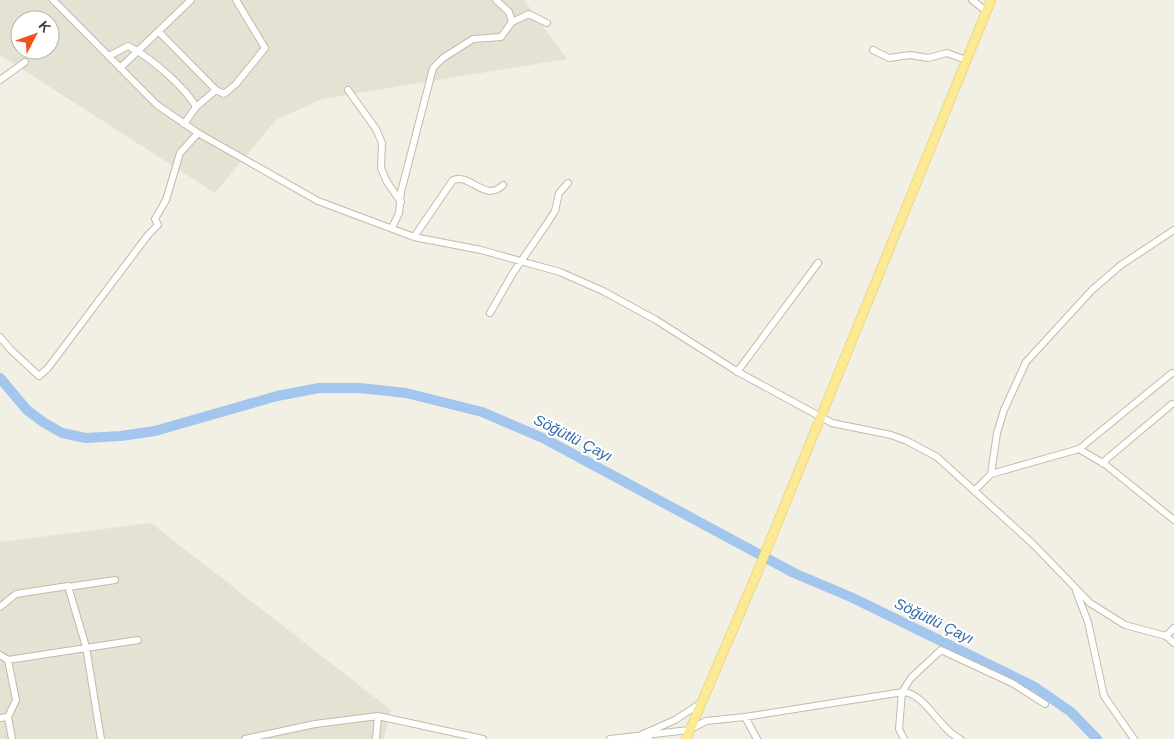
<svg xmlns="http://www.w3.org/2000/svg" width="1174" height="739" viewBox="0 0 1174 739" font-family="Helvetica,sans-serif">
<rect width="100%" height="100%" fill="#f2efe5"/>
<!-- residential -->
<path fill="#e6e2d3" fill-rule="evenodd" d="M0,0h524l43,59 -245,40 -46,21 -61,73 -215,-138zM20,20h30v30h-30z
M151,523l240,187 -7,29h-384v-197z"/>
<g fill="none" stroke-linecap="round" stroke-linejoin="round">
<!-- river -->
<path stroke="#a2c6ed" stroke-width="10" d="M0,378l27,32 16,12 19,11 24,5 35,-2 34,-5 122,-35 42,-8h41l46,5 76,19 63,27 249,134 59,25 182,89 36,25 26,27"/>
<!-- minor casing -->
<g stroke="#c0bbaa" stroke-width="8">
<path id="minor" d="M53,0l104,105 41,28 120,68 96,36 67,13 79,22 43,19 53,29 82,52 94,51 59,12 16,6 30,16 96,87 57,59 35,22 41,11 8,7
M496,0l13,12 3,10
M972,0l14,11
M159,32l57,58 8,4 12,-10 29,-36 -29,-48
M873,50l16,8 21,-3 18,3 19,-5 19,7
M109,56l19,-10c21,10 57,41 68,61l-12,17
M120,68l71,-68
M0,80l25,-18
M348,90l28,39 6,14 -1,25 6,14 14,20
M196,107l20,-17
M392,228l7,-15 2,-21 32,-124 10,-10 30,-19 28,-2 11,-15 17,-8 18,9
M414,237l39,-57c18,-7 32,23 50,5
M490,313l23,-40 35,-51 7,-11 4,-18 9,-10
M0,337l11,13 28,26 9,-8 100,-133 10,-10 -3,-6 11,-19 14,-47 18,-20
M737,372l81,-109
M1079,449l27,16 68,55
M1102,463l70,-59
M991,474l88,-25 93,-76
M974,491l17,-17 6,-41 7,-23 22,-48 66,-72 29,-25 53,-35
M68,587l47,-7
M1076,591l12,31 16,74 30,43
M0,607l16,-13 52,-8 18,61 15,92
M1166,636l8,-8
M0,655l8,5 8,40 -8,17 4,22
M8,660l130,-20
M745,717l12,22
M0,718l8,-1
M245,739l70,-15 63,-8 105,23
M376,739l2,-23
M610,739l79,-9 17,-9 39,-4 158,-25c22,1 37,38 57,47
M649,739l-8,-4 34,-15 26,-17
M904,739l-5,-10 3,-37 9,-14 30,-28 71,33 33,21"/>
</g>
<!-- major casing -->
<g stroke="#dfc865" stroke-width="10">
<path id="major" d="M686,739l69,-161 236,-578"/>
</g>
<!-- minor -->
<use href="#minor" stroke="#fff" stroke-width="6"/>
<!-- major -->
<use href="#major" stroke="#fbe994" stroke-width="9"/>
</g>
<g text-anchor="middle" stroke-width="4.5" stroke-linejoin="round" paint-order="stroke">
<!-- water labels -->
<g font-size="15" font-style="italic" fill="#316bac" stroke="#fff">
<text transform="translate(573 438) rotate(27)" y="5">Söğütlü Çayı</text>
<text transform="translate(934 621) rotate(26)" y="5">Söğütlü Çayı</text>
</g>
</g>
<!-- north arrow -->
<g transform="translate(35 35) rotate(49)"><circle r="24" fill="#ffffff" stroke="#b4b2ae"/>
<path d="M0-4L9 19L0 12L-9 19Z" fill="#f3521a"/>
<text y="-8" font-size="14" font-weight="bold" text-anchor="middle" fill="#443f35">K</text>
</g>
</svg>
